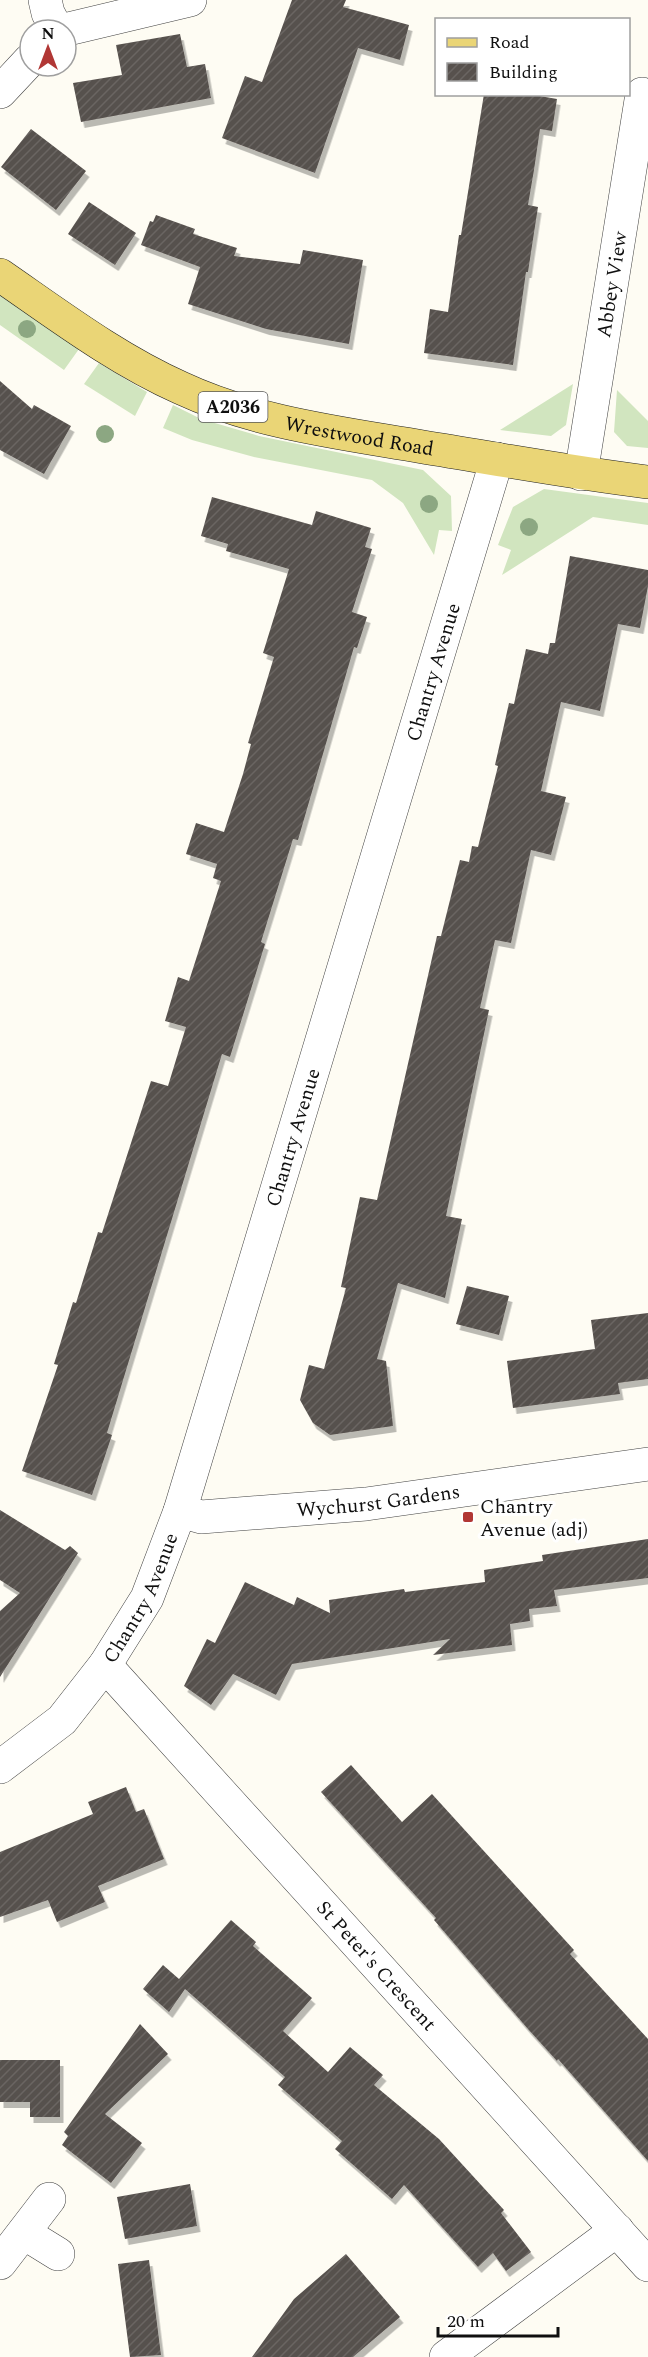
<svg xmlns="http://www.w3.org/2000/svg" width="648" height="2357" viewBox="0 0 648 2357" font-family="Spectral,serif">
<defs>
<pattern id="building-hatch" width="6" height="6" patternUnits="userSpaceOnUse" patternTransform="scale(1.5)"><rect width="6" height="6" fill="#57514d"/><path d="M-1 1l2-2M0 6l6-6M5 7l2-2" fill="none" stroke="#6a6562"/></pattern>
<filter id="shadow"><feDropShadow dx="3.5" dy="6" stdDeviation="0" flood-color="#0004"/></filter>
</defs>
<rect width="100%" height="100%" fill="#fefcf3"/>
<!-- grass -->
<path fill="#d1e5bf" d="M0,294l79,55 -15,21 -64,-45z
M99,363l48,29 -12,24 -51,-32z
M573,384l-7,41 -15,11 -51,-6z
M617,390l31,31v27l-21,-2 -13,-14z
M173,405l28,14 58,17 164,34 28,26 1,35 -13,-1 -5,25 -31,-52 -31,-23 -118,-23 -62,-17 -29,-12z
M544,489l104,14v22l-55,-8 -91,58 9,-25 -13,-5 15,-38z"/>
<!-- building -->
<path fill="url(#building-hatch)" filter="url(#shadow)" d="M292,0h54l-3,7 66,18 -9,35 -42,-12 -43,125 -93,-35 23,-62 17,6z
M180,34l7,33 18,-3 6,34 -130,24 -8,-39 49,-8 -6,-30z
M484,94h44l29,5 -5,32 -12,-2 -6,41 -6,35 10,2 -10,65h-2l-13,93 -89,-12 6,-44 18,3 11,-77h2z
M31,129l55,42 -30,39 -55,-43z
M89,202l47,31 -21,32 -47,-31z
M156,215l39,14 -2,5 44,14 -3,8 66,8 3,-14 60,10 -14,84 -83,-15 -78,-25 12,-37 -59,-22 9,-24 3,1z
M0,381l32,28 2,-4 37,21 -27,48 -44,-24z
M212,497l100,28 4,-14 55,17 -6,19 7,2 -20,63 15,5 -10,31 -3,-1 -56,193 -5,-1 -32,103 4,2 -35,113 -8,-3 -115,379 5,2 -20,60 -70,-24 36,-106 -4,-1 19,-62 3,1 22,-71 4,1 49,-152 17,5 18,-59 -21,-6 13,-44 11,4 32,-100 -8,-3 4,-14 -31,-10 10,-31 28,9 19,-58 8,-30 -3,-1 26,-86 -11,-4 26,-84 -63,-18 2,-7 -27,-8z
M570,556l78,14v16l-8,42 -22,-4 -18,87 -39,-9 -20,89 25,6 -15,58 -20,-5 -20,93 -16,-3 -15,68 9,2 -43,206 16,3 -17,79 -47,-15 -21,76 9,2 7,65 -63,9 -17,-12 -13,-23 9,-35 15,4 22,-81 -5,-1 19,-90 17,3 60,-264h4l19,-76 9,2 3,-16 6,1 20,-81 -3,-1 14,-62 5,1 12,-55 22,5 2,-11h5z
M467,1286l42,10 -10,39 -43,-11z
M648,1313v66l-30,4 2,11 -107,14 -6,-47 88,-12 -4,-29z
M0,1510l65,40 5,-4 8,7 -78,124v-66l20,-18 -20,-13z
M648,1539v39l-94,12 3,16 -28,3 1,12 -20,3 2,21 -79,10 17,-16 -158,25 -16,31 -43,-21 -22,31 -27,-19 23,-47 8,4 30,-61 49,23 3,-8 33,16 -1,-13 75,-11 1,3 80,-10 -1,-12 59,-9 -1,-6z
M351,1765l51,57 30,-28 142,156 -4,4 78,85v122l-90,-102 -1,2 -29,-32 -94,-109 2,-2 -115,-126z
M126,1787l10,25 8,-3 20,50 -66,27 7,16 -48,20 -9,-22 -48,17v-65l93,-38 -5,-12z
M231,1920l25,22 -3,4 59,52 -29,33 45,41 22,-25 33,28 -9,10 65,54 65,71 -3,3 30,39 -25,19 -13,-18 -15,14 -74,-82 -12,14 -57,-50 7,-8 -64,-56 7,-8 -100,-88 -16,23 -26,-23 20,-24 16,14z
M140,2024l28,30 -63,60 37,29 -31,40 -49,-38 6,-9 -4,-4z
M0,2060h60v57h-30v-15h-30z
M190,2184l7,42 -72,13 -8,-42z
M346,2254l54,63 -47,40h-101l42,-58z
M149,2260l12,95 -31,2 -12,-93z"/>
<g fill="none" stroke-linecap="round" stroke-linejoin="round">
<!-- minor casing -->
<g stroke="#424242" stroke-width="34">
<g id="minor">
<path d="M45,0l3,13 9,17"/>
<path d="M64,30l126,-30"/>
<path d="M0,92l30,-32"/>
<path id="s1" d="M581,474l61,-380"/>
<path id="s2" d="M180,1511l21,6 165,-13 282,-40"/>
<path id="s3" d="M105,1665l543,600"/>
<path id="s4" d="M0,1767l62,-47 43,-55 42,-67 33,-87 317,-1052"/>
<path d="M24,2233l34,21"/>
<path d="M0,2263l49,-64"/>
<path d="M446,2357l171,-127"/>
</g>
</g>
<!-- major casing -->
<g stroke="#202020" stroke-width="34">
<g id="major">
<path id="s5" d="M0,275c58,40 116,84 181,113 75,35 161,45 242,59 75,12 150,26 225,35"/>
</g>
</g>
<!-- minor -->
<use href="#minor" stroke="#fff" stroke-width="33"/>
<!-- major -->
<use href="#major" stroke="#ead576" stroke-width="33"/>
</g>
<!-- trees -->
<g fill="#8ca782">
<circle cx="27" cy="329" r="9"/>
<circle cx="105" cy="434" r="9"/>
<circle cx="429" cy="504" r="9"/>
<circle cx="529" cy="527" r="9"/>
</g>
<!-- markers -->
<rect fill="#b13735" stroke="#fff" stroke-width="2" x="462" y="1511" width="12" height="12" rx="3"/>
<g text-anchor="middle" stroke-width="6" stroke-linejoin="round" paint-order="stroke">
<!-- shield labels -->
<rect fill="#fff" stroke="#575757" stroke-width="1.5" x="198.5" y="392" width="69" height="30" rx="4.5"/>
<g font-size="18" font-weight="bold" fill="#0f0f0f">
<text x="233" y="413">A2036</text>
</g>
<!-- street labels -->
<g font-size="20" fill="#0f0f0f" stroke="#fff">
<text dy="7" stroke="none"><textPath href="#s1" startOffset="192">Abbey View</textPath></text>
<text dy="7" stroke="none"><textPath href="#s5" startOffset="399">Wrestwood Road</textPath></text>
<text dy="7" stroke="none"><textPath href="#s4" startOffset="1196">Chantry Avenue</textPath></text>
<text dy="7" stroke="none"><textPath href="#s4" startOffset="710">Chantry Avenue</textPath></text>
<text dy="7" stroke="none"><textPath href="#s2" startOffset="200">Wychurst Gardens</textPath></text>
<text dy="7" stroke="none"><textPath href="#s4" startOffset="224">Chantry Avenue</textPath></text>
<text dy="7" stroke="none"><textPath href="#s3" startOffset="405">St Peter's Crescent</textPath></text>
</g>
<!-- poi labels -->
<g font-size="20" fill="#0f0f0f" stroke="#fff" text-anchor="start">
<text x="480" y="1513">Chantry<tspan x="480" dy="23">Avenue (adj)</tspan></text>
</g>
</g>
<!-- legend -->
<rect x="435" y="18" width="195" height="78" fill="#ffffff" stroke="#9f9f9f" stroke-width="1.5"/>
<rect x="447" y="38" width="30" height="9" fill="#ead576" stroke="#9f9f9f" stroke-width="1.5"/>
<text x="489" y="48" font-size="18" fill="#0f0f0f">Road</text>
<rect x="447" y="63" width="30" height="18" fill="url(#building-hatch)" stroke="#9f9f9f" stroke-width="1.5"/>
<text x="489" y="78" font-size="18" fill="#0f0f0f">Building</text>
<!-- north arrow -->
<g transform="translate(48 48)"><circle r="28" fill="#ffffff" stroke="#9f9f9f" stroke-width="1.5"/>
<path d="M0-4.5L10 22L0 15L-10 22Z" fill="#b13735"/>
<text y="-9" font-size="16" font-weight="bold" text-anchor="middle" fill="#0f0f0f">N</text>
</g>
<!-- scale -->
<path d="M438 2327v9h120v-9" fill="none" stroke="#0f0f0f" stroke-width="3"/>
<text x="447" y="2327" font-size="18" fill="#0f0f0f" stroke="#ffffff" stroke-width="4.5" paint-order="stroke">20 m</text>
</svg>
